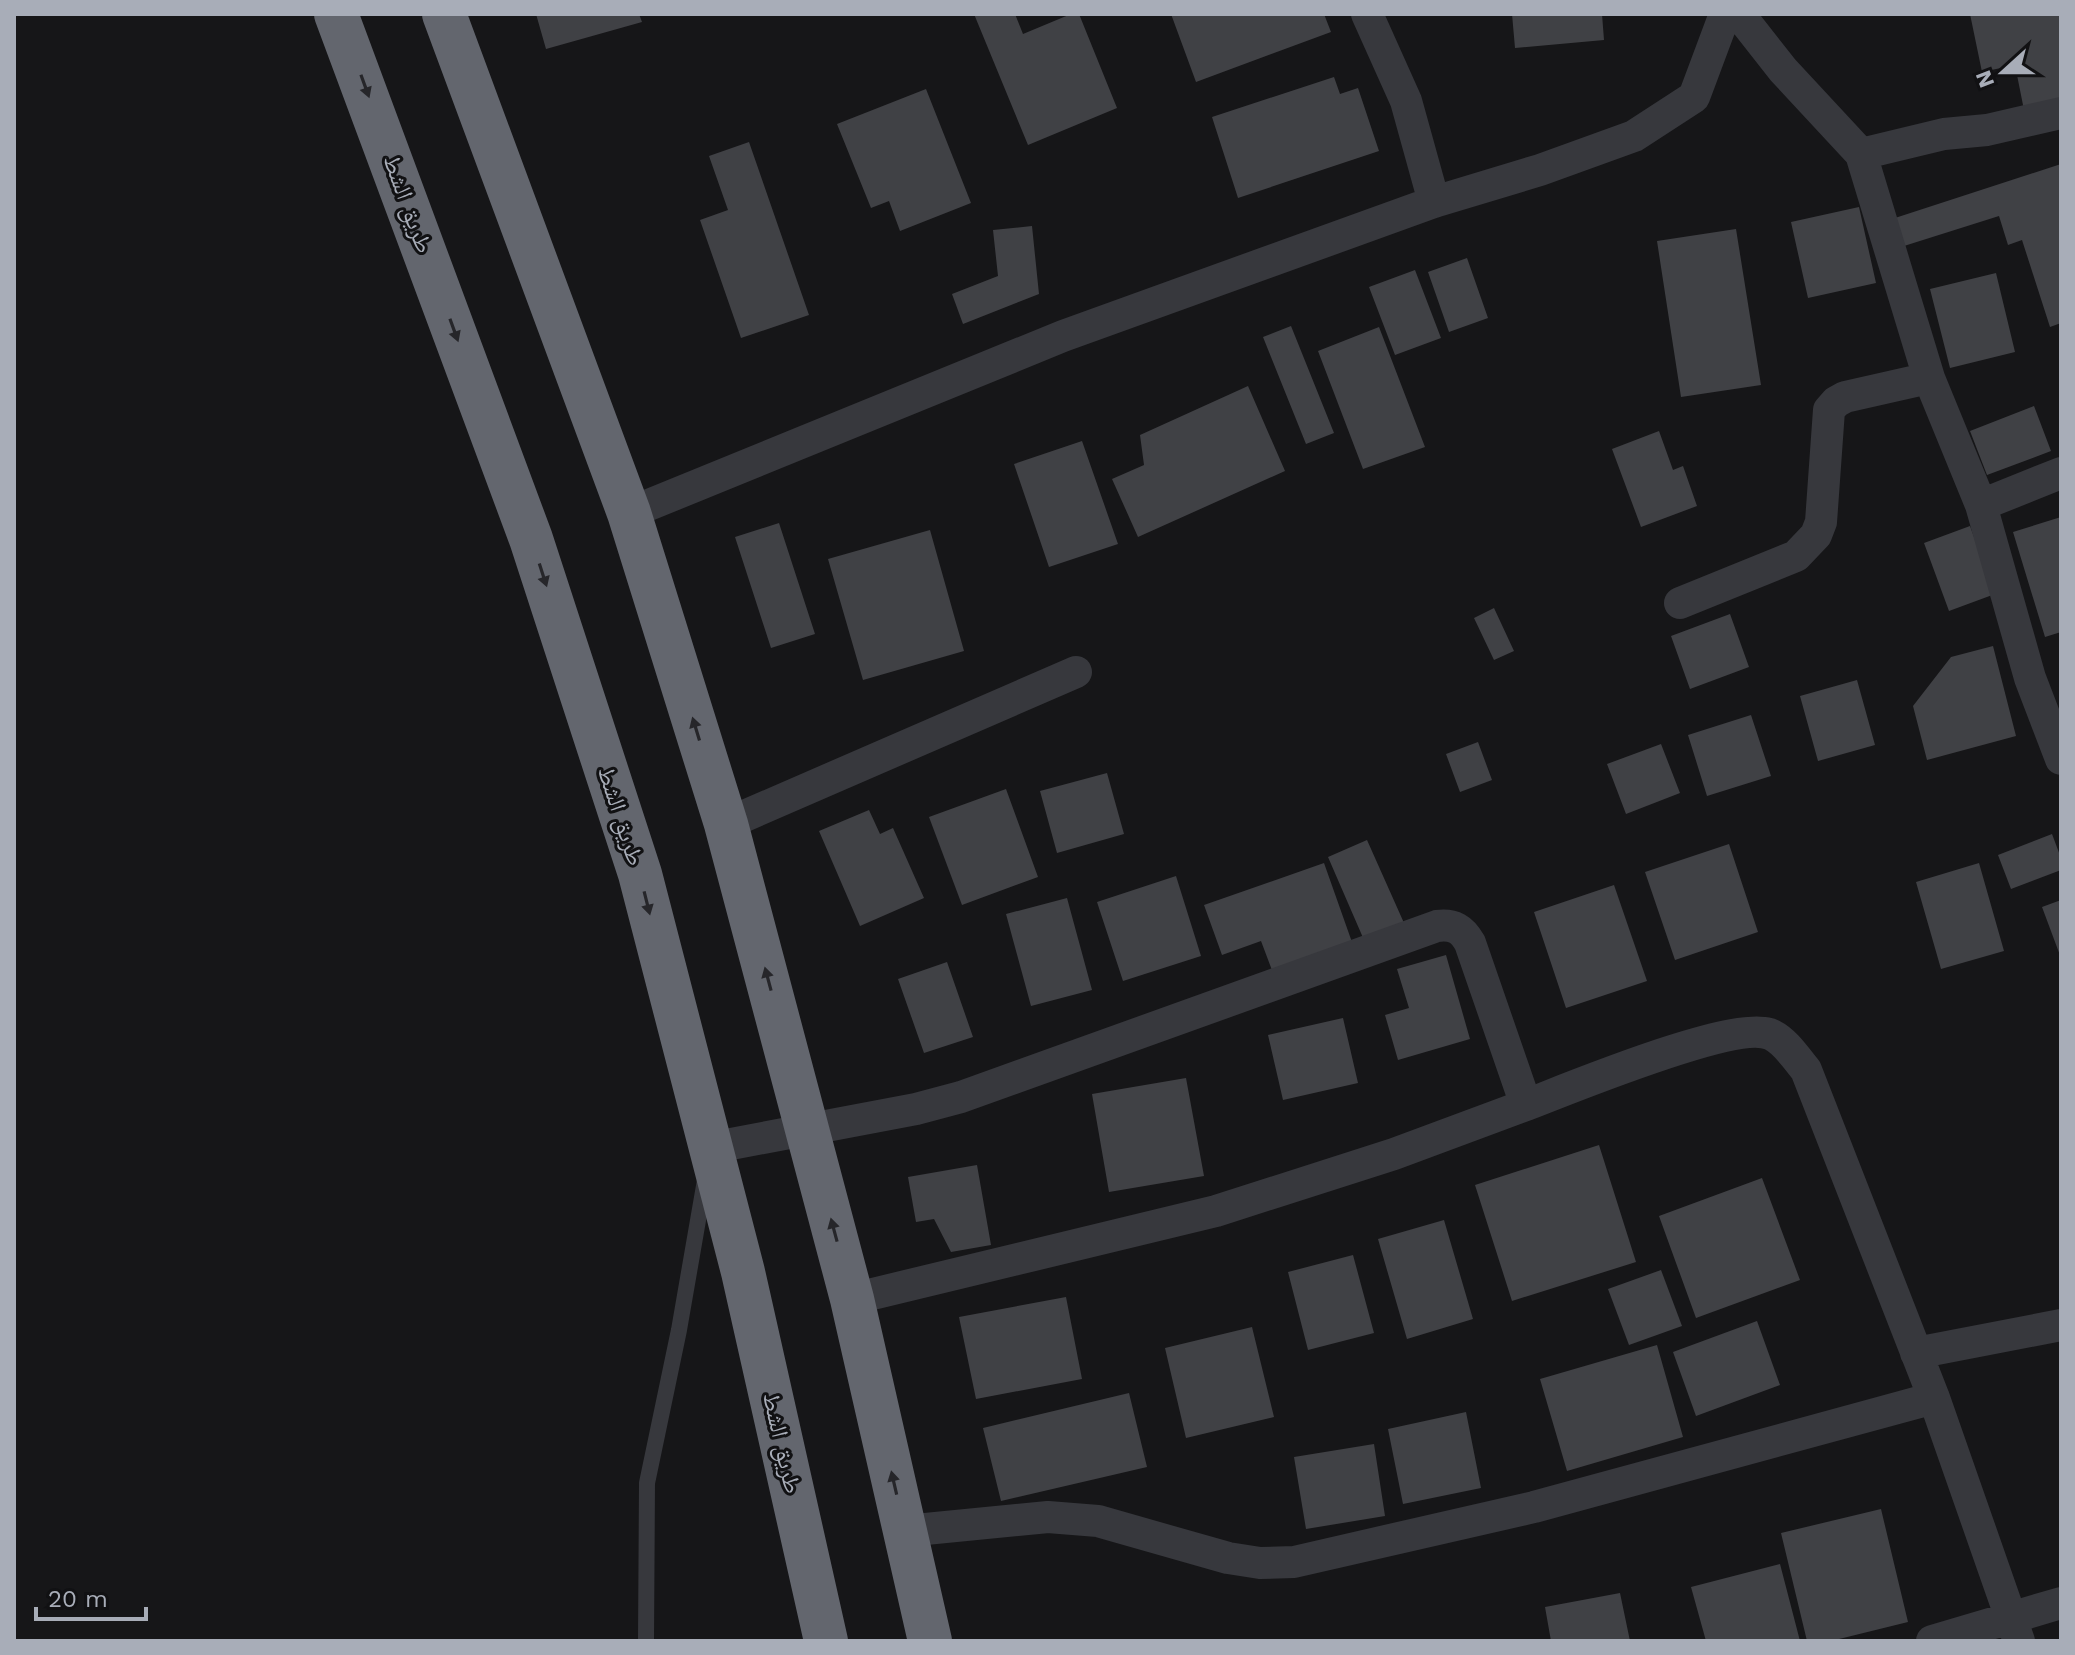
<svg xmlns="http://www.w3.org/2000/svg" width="2075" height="1655" viewBox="0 0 2075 1655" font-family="'Work Sans','Noto Naskh Arabic',sans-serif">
<rect width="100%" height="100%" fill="#161618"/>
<!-- building -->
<path fill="#404145" d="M536,14h103l3,8 -96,27z
M974,14h41l8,20 48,-20h8l38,94 -89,37z
M1171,14h153l7,18 -135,50z
M1512,14h90l2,26 -89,8z
M1970,14h91v88l-37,8 -9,-45 -33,7z
M1334,77l6,17 18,-6 21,63 -141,47 -26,-81z
M926,89l45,114 -71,28 -11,-30 -18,7 -34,-84z
M749,142l60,173 -68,23 -41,-118 28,-10 -19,-54z
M2061,164v159l-11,4 -28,-87 -14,5 -9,-29 -95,30 -9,-28z
M1859,207l17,76 -68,15 -17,-76z
M1032,226l7,68 -76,30 -11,-30 46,-18 -5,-46z
M1736,229l25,156 -80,12 -24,-156z
M1467,258l21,60 -39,14 -21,-60z
M1415,270l26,68 -46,17 -26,-68z
M1996,273l19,79 -65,16 -20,-79z
M1291,326l43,107 -28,11 -43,-107z
M1379,327l46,120 -62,22 -45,-118z
M1248,386l37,85 -147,66 -26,-58 32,-14 -4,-30z
M2034,406l17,45 -64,24 -17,-44z
M1659,431l14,39 10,-4 14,40 -56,21 -29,-78z
M1082,441l36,103 -69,23 -35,-103z
M2061,517v115l-16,5 -32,-105z
M779,523l36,111 -44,14 -36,-111z
M1970,526l25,68 -46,17 -25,-68z
M930,530l34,121 -101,29 -35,-121z
M1494,608l20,43 -20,9 -20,-42z
M1730,614l19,53 -59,22 -19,-53z
M1993,646l23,90 -89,24 -14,-54 38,-49z
M1857,680l18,65 -57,16 -18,-65z
M1751,715l20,61 -64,20 -19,-61z
M1478,742l14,38 -32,12 -14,-38z
M1661,744l19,49 -54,21 -19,-50z
M1107,773l17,61 -67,19 -17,-62z
M1006,789l32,88 -76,28 -33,-88z
M869,810l11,24 13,-6 31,70 -64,28 -41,-95z
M2052,834l9,24v12l-50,19 -13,-34z
M1367,840l37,83 -40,17 -36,-83z
M1729,844l29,88 -83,28 -30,-88z
M1324,863l29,82 -80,28 -12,-32 -39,14 -18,-50z
M1979,863l25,88 -63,18 -25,-87z
M1176,876l25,80 -78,25 -26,-79z
M1614,885l33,96 -81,27 -32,-96z
M1067,898l25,92 -61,16 -25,-92z
M2061,900v58l-19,-51z
M1446,955l24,84 -72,21 -13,-45 24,-7 -12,-39z
M947,962l26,75 -49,16 -26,-74z
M1343,1018l15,65 -75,17 -15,-65z
M1186,1078l18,98 -95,16 -17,-98z
M1599,1145l37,117 -124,39 -37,-116z
M977,1165l14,80 -40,7 -17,-33 -18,3 -8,-45z
M1762,1178l38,102 -104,38 -37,-102z
M1444,1220l29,99 -66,20 -29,-100z
M1353,1255l21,78 -66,17 -20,-78z
M1661,1270l21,56 -53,19 -21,-56z
M1066,1297l16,82 -106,20 -17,-82z
M1757,1321l23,64 -84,31 -23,-64z
M1252,1327l22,90 -88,21 -21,-90z
M1657,1345l26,92 -116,34 -27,-92z
M1129,1393l18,74 -146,34 -18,-73z
M1466,1412l15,76 -78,16 -15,-75z
M1374,1444l11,72 -79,13 -12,-72z
M1881,1509l27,113 -77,19h-24l-26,-108z
M1780,1564l20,77h-94l-15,-54z
M1620,1593l10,48h-79l-6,-34z"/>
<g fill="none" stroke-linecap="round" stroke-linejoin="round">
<!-- lane -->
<path stroke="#37383d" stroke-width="16" d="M646,1641l1,-158 32,-153 26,-150"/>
<!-- street -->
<path stroke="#37383d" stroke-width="32" d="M1367,14l39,87 28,101
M1739,14l44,56 78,84 68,224 52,127 49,173 31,81
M1861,154l83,-20 43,-4 74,-17
M1981,505l80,-32
M629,513l434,-177 371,-134 106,-32 94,-34 60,-39 31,-83
M1680,603l116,-47 20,-21 5,-13 8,-112 7,-8 9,-5 84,-19
M726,824l350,-152
M1526,1105c42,-16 212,-87 246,-70 14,7 24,23 34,35l128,328 85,243
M710,1148l206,-39 45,-12 476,-171c17,-2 25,3 33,17l56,162 -132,49 -178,57 -364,88
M1916,1353l145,-28
M905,1531l143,-14 50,4 130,37 32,5 34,-1 240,-55 400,-109
M1932,1641l129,-38"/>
<!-- highway -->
<path stroke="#63666e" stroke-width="44" d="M336,14l195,525 109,335 103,398 83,369
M444,14l185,499 97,311 126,475 78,342"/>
</g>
<!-- one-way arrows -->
<defs><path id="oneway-solid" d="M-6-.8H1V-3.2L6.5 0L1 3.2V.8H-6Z" transform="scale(2)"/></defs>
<g fill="#26262a">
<use href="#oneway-solid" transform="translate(365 86) rotate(70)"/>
<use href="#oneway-solid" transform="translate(454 330) rotate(70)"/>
<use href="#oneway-solid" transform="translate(543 575) rotate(72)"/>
<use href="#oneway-solid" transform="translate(696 729) rotate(-107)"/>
<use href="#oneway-solid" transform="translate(647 903) rotate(76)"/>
<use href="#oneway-solid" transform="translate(768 979) rotate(-105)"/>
<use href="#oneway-solid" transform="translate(834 1230) rotate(-105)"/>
<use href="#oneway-solid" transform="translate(894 1483) rotate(-103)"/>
</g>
<g text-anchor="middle" stroke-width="6" stroke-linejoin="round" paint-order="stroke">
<!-- street labels -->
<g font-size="24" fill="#a8adb8" stroke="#111113">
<text transform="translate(408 204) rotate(70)" y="8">طريق الشط</text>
<text transform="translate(621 816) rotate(72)" y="8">طريق الشط</text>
<text transform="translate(782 1443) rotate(77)" y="8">طريق الشط</text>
</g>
</g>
<!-- border -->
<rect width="2075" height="1655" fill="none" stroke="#a8adb8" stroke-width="32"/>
<!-- north arrow -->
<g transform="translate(2003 72) rotate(249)" stroke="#111113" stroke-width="6" paint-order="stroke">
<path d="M0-6L14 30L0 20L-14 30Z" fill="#a8adb8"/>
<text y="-12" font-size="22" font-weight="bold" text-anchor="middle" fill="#a8adb8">N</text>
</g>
<!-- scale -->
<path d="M36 1607v12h110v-12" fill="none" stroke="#a8adb8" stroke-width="4"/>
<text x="48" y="1607" font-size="24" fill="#a8adb8" stroke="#111113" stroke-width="6" paint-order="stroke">20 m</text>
</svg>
